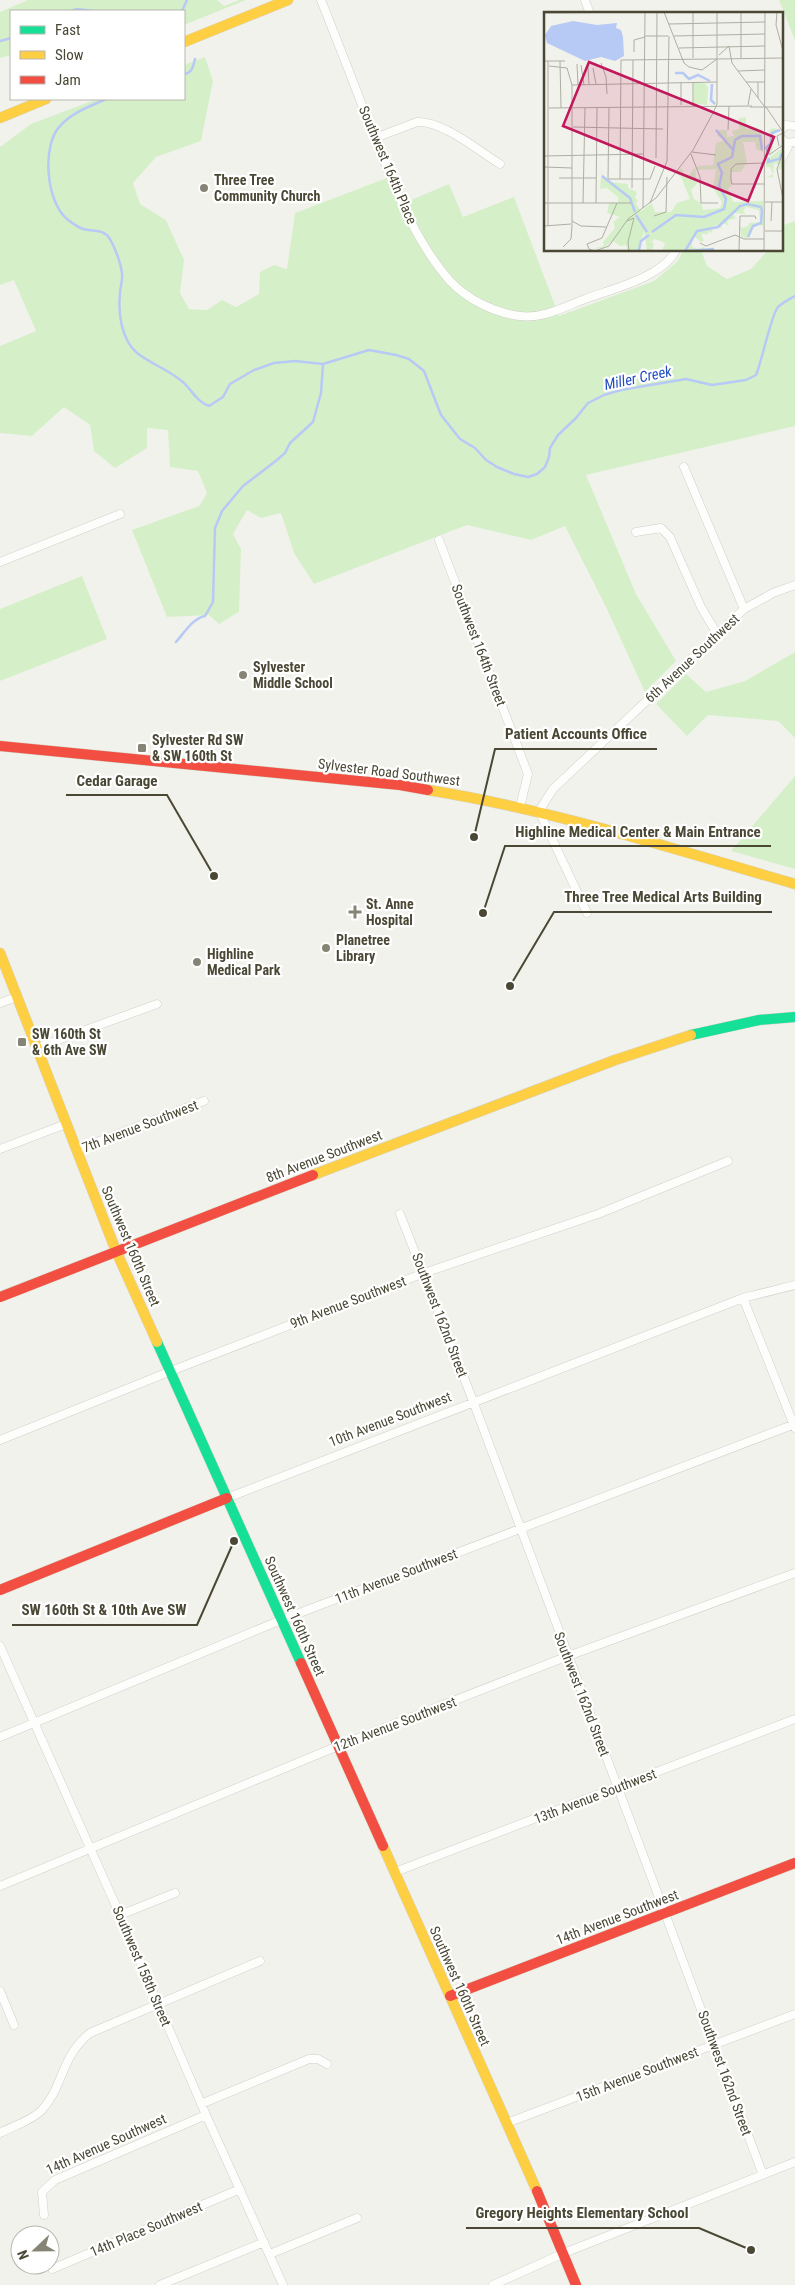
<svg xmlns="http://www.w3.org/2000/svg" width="795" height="2285" viewBox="0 0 795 2285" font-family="'Roboto Condensed',sans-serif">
<rect width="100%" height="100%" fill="#f2f2ec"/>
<!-- green -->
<path fill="#d5f0c9" d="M28,0h189l7,6 15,-6h7l-62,25v-14h-173v44l-11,3v-46z
M779,0h16v40z
M205,57l8,24 -12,60 -45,16 -23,26 7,21 26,16 18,40 -4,33 9,16 18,1 15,-10 14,7 23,-13 1,-22 14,-7 13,4 8,-56 92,-35 12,27 50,-21 14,33 51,-20 45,119 95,-35 24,-20 5,-11h18l6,16 20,13 24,-10 17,-19h13v-24l14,-5v205l-209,49 50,119 40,67 -31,31 -39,-85 -41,-81 -34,14 -64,-15 -153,59 -20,-31 -13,-40 -20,5 -14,-8 -14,24 8,15 -2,63 -20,12 -10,-9 -42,2 -35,-87 67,-24 8,-13 -9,-22 -28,-4 -2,-37 -21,-2v20l-32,20 -21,-17 -4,-26 -26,-18 -32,29 -32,-3v-87l36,-15 -22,-51 -14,5v-138l31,-23 66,-25h87v-34z
M82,576l25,63 -107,42v-72z
M795,652v86l-17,-17 -70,-6 -21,21 -31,-32 30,-30 20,18 39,-11z
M795,776v93l-64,-18z"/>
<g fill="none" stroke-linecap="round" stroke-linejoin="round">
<!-- stream -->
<path stroke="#b7c9f5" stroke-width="2.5" d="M71,11l6,-2 17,2
M182,11l5,-11
M0,41l11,-3
M184,74c8,-1 9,-7 11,-15
M106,99c-15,7 -33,13 -45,26 -20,19 -15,77 6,94 5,4 10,8 16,10 10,3 20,-1 27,10 5,9 11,24 12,35 1,6 -2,13 -2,19 -2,20 1,46 17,60 13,10 29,16 42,26 12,8 16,22 30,27l14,-9 7,-13 24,-14 20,-7 21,-2 28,3 46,-14 27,5 13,4 15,12 17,44 19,24 15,9 11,12 11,7 17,7 14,3 9,-3 8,-7 4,-10 1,-9 8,-13 18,-17 12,-15 16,-8 17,-5 65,-11 26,6 34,-5 10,-5c6,-14 15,-60 22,-68 5,-5 11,-8 17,-11
M176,642c8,-9 17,-24 29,-26l8,-14 2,-74 7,-17 21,-25 34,-26 8,-7 5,-10 23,-21 8,-29 2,-29"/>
<!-- street casing -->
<g stroke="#d0d0c9" stroke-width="9">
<path id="street" d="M321,0c18,45 35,89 52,134 21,51 40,105 77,147 17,18 44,32 70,35 22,3 44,-9 65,-17 27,-10 78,-22 91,-49
M585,0l5,14
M781,130l5,-5 9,1
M375,138l42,-16c24,-2 62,29 83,42
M781,138l5,5 9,-1
M781,160l9,-17
M684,467l60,142
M636,532l25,-4 9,9 31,70 16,27
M439,540l89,234 -8,33
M0,562l120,-48
M587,913l-48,-102 14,-22 191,-180 29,-16 22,-8
M0,1003l17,-6
M36,1048l121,-44
M0,1149l66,-25
M76,1150l128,-49
M400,1214l73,187 290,774
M743,1298l52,130
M0,1440l171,-69 253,-98 174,-59 130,-53
M227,1498l516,-200 52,-13
M0,1646l120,269 86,200 77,170
M0,1737l281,-117 514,-196
M395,1872l400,-153
M0,1886l338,-140 230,-90 227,-83
M120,1915l55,-22
M0,1991l14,34
M201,2104l108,-45h9l9,5
M507,2123l288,-109
M0,2133c13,-7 31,-12 41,-22 23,-24 19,-54 49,-78l170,-72
M44,2215l-2,-23 13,-12 151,-65
M270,2254l87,-36
M52,2269l188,-80
M160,2285l104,-43
M493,2285l71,-32 231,-91"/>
</g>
<!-- fast casing -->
<g stroke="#d3d3c3" stroke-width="11">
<path id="fast" d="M691,1035l68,-15 36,-3
M157,1342l144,321"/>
</g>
<!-- slow casing -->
<g stroke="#d3d3c3" stroke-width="11">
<path id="slow" d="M184,42l104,-42
M0,118l46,-19
M428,790c125,20 246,59 367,94
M0,953l116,298 41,91
M313,1175l302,-115 76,-25
M383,1846l154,345"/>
</g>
<!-- jam casing -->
<g stroke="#d3d3c3" stroke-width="11">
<path id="jam" d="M0,746l400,39 28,5
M0,1297l313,-122
M0,1590l227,-92
M301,1663l82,183
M450,1996l345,-133
M537,2191l39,94"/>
</g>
<!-- street -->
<use href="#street" stroke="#fdfdfc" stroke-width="8"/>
<!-- fast -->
<use href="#fast" stroke="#16e098" stroke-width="10"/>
<!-- slow -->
<use href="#slow" stroke="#ffcf43" stroke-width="10"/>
<!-- jam -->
<use href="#jam" stroke="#f24e42" stroke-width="10"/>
</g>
<!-- markers -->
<g fill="#858475" stroke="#fff" stroke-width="2">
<circle cx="204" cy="188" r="5"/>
<circle cx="243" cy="675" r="5"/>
<rect x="137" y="743" width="10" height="10" rx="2.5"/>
<path d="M352.5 904.5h5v5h5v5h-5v5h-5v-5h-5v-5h5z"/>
<circle cx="326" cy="948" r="5"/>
<circle cx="197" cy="962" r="5"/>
<rect x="17" y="1037" width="10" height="10" rx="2.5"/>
</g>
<g text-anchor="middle" stroke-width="4.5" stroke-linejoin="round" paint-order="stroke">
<!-- street labels -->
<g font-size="14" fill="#4a4835" stroke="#fff">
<text transform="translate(388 165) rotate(67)" y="5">Southwest 164th Place</text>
<text transform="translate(479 645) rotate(69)" y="5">Southwest 164th Street</text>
<text transform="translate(692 658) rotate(-43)" y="5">6th Avenue Southwest</text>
<text transform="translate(389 772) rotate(7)" y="5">Sylvester Road Southwest</text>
<text transform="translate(140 1126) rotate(-21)" y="5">7th Avenue Southwest</text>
<text transform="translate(324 1156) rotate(-21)" y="5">8th Avenue Southwest</text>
<text transform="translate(131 1246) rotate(67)" y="5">Southwest 160th Street</text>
<text transform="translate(348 1302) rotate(-21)" y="5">9th Avenue Southwest</text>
<text transform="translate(440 1315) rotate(69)" y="5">Southwest 162nd Street</text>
<text transform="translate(390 1419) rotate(-21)" y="5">10th Avenue Southwest</text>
<text transform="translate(396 1576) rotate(-21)" y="5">11th Avenue Southwest</text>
<text transform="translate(295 1616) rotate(66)" y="5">Southwest 160th Street</text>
<text transform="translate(582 1694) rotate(69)" y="5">Southwest 162nd Street</text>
<text transform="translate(395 1724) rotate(-21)" y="5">12th Avenue Southwest</text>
<text transform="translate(595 1796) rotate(-21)" y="5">13th Avenue Southwest</text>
<text transform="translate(617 1917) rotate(-21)" y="5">14th Avenue Southwest</text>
<text transform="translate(142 1966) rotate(67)" y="5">Southwest 158th Street</text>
<text transform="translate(460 1986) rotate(66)" y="5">Southwest 160th Street</text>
<text transform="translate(725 2073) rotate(70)" y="5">Southwest 162nd Street</text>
<text transform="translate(637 2074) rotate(-21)" y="5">15th Avenue Southwest</text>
<text transform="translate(106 2144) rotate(-24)" y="5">14th Avenue Southwest</text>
<text transform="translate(146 2229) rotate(-23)" y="5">14th Place Southwest</text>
</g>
<!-- poi labels -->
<g font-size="14" font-weight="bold" fill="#4a4835" stroke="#fff" text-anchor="start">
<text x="214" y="185">Three Tree<tspan x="214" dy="16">Community Church</tspan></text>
<text x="253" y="672">Sylvester<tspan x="253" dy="16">Middle School</tspan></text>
<text x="152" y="745">Sylvester Rd SW<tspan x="152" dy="16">&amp; SW 160th St</tspan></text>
<text x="366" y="909">St. Anne<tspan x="366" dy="16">Hospital</tspan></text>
<text x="336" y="945">Planetree<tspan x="336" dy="16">Library</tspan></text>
<text x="207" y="959">Highline<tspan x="207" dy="16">Medical Park</tspan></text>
<text x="32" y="1039">SW 160th St<tspan x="32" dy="16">&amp; 6th Ave SW</tspan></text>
</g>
<!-- water labels -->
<g font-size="15" font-style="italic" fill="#214ec3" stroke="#fff">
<text transform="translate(638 378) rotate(-12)" y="5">Miller Creek</text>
</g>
</g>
<!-- overview -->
<g transform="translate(544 12)">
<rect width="239" height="239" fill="#f2f2ec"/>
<path d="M150,71h11l3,5 -1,17 -13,-1zM202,105v12l9,-2 7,3 1,22 -7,-3 -1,-7h-12l4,20 -6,10h-11l2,13 -4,4 5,13 30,-1v25l-5,-1 -7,4 -4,9 -6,-1 -1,-11 3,2 5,-2 1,-3 11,-1 -1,-12 -13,-3 -3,4 3,3 -14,-1 4,5 -9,3 2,5 -8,-4 1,8 -3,-5 -6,1 -1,7 -4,-2 1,3h-8l3,7 -3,1 -6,-5 -3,1v9l7,2 4,-2 4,4h-45l3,-8 -10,-4 -4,3 3,1 -2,8h-5l-3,-20 -6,20h-11l-1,-6 -6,1 -7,-5 -10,7 -12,1 13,-3 -1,-4 12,-14 -2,-6 7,-5 -13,-4 2,-10h9v-6l-11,-9 -7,1 2,-23v8l8,8 18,2v4l9,4 -2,6 3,2 -2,4 5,7 11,-8 3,9h16l6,-9 13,-4 -9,-22 -4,-3 4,-6 6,10 8,-11 2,17 -6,6 3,9 7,4 2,7 17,-2 2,-6 -9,-14 3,-19 -18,1 -1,-4 16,-1 3,-22 9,-3 -8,-4 2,-6h8v7l7,-1 -2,-5 7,-2v-11zM229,116l8,2 -7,3 -2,19 -6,5 3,1 12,-9 2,19 -5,2 2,-6 -6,-1 -1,14 -7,1 7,-4 -3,-7h-4v-20l4,-2 -1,-15z" fill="#d5f0c9"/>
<path d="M29,9l24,4 20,-2 -1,5 5,2 2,7 1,19 -9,5 -14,-4 -16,4 -38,-18 -2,-8 6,-9z" fill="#b7c9f5"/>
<path fill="none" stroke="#b7c9f5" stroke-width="2.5" d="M131,61h8l6,6 9,-4 12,6M168,72l-1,16 4,4M172,118l18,21M225,142l-3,-6 5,-5 1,-10 8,-3M225,146l-1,4 11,-3 3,-6M58,164l28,22 5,14M92,203l11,17M108,220l24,-17 28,2 20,-8 2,-10 -7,-13 3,-13 -4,-9 14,-7 3,-17 7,-4h18l2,14M95,238l2,-9 8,-6M141,239l12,-20 21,-4 22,-21 7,-2 14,3 1,4 -1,12 -8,3 -5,11M143,239l27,-2"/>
<path fill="none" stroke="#afaea3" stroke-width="1" d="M120,0l20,51 5,4 13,3 15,-11 66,-1M149,0v46M233,0l-1,13 7,26M0,1l107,-1M125,12l96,-2M101,24h23M130,24l91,-2M135,36l86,-2M90,40v-12l11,-3M175,43l10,-9 3,17 32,43M197,46v-46M0,49h21M16,49l1,47M57,51l5,14 1,17M33,52l1,21M37,53l3,20M5,54l18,2 5,17v141l-1,13 -8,8M44,55l1,17M49,56l3,16M194,59l27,-1M202,70h19M28,73l145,-3M214,86v-16M137,93v-23M204,93l3,-16M149,94v-24M65,95l-1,72h42l5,-13M206,95h16l17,25M220,95h19M5,96l203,-2M29,115l90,2M184,118l1,-24M235,134l-2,-10 6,-3M148,140l24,3M239,140l-6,17 6,30M147,142l9,23 1,26h17M225,143l14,-10M0,144l100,-2M112,146l1,-146M221,151l-29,1 -5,5v11l1,4h33M0,155l28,1M15,166h37M76,167l1,-119 96,-1M88,176l1,-128M221,190h18M0,191h87M39,191l2,-95M52,191l1,-95M106,191l17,-42 2,-125M99,196l2,-196M110,204l12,-4 1,-35M28,209l9,5 25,1M83,209l7,-3 -6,24 1,9M227,209l1,-19M0,214l27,-2M4,214v-165M221,219h18M156,231l6,3 29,-11 9,4h20M50,239l-5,-2 -2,-5 15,-6 15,-35M51,239l14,-5 19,-27 28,-21 37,-48 20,-37 4,-9v-92M195,239l1,-35h15l1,3M220,239l1,-239"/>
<path fill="#c2185b" fill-opacity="0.15" stroke="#c2185b" stroke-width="2.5" d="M45,50l185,75 -26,64 -185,-75z"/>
<rect width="239" height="239" fill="none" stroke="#4a4835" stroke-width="2.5"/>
</g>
<!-- callouts -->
<path fill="none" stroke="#4a4835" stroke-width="2" d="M474 837L495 749H657M214 876L167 795H66M483 913L505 846H771M510 986L554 912H772M234 1541L197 1625H12M751 2250L699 2228H466"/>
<g fill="#4a4835" stroke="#fff" stroke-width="2">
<circle cx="474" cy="837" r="5"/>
<circle cx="214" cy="876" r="5"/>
<circle cx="483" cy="913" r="5"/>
<circle cx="510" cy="986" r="5"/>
<circle cx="234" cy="1541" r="5"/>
<circle cx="751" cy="2250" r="5"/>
</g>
<g font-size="15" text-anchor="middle" font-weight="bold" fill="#4a4835" stroke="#fff" stroke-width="4.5" stroke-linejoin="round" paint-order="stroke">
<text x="576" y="739">Patient Accounts Office</text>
<text x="117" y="786">Cedar Garage</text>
<text x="638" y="837">Highline Medical Center &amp; Main Entrance</text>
<text x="663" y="902">Three Tree Medical Arts Building</text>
<text x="104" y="1615">SW 160th St &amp; 10th Ave SW</text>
<text x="582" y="2218">Gregory Heights Elementary School</text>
</g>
<!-- legend -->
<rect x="10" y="10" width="175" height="90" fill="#ffffff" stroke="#b7b6ae"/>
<rect x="20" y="26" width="25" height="8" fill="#16e098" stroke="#b7b6ae"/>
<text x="55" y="35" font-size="15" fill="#4a4835">Fast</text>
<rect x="20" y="51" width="25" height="8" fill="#ffcf43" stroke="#b7b6ae"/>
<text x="55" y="60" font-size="15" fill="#4a4835">Slow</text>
<rect x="20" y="76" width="25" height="8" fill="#f24e42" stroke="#b7b6ae"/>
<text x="55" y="85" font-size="15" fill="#4a4835">Jam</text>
<!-- north arrow -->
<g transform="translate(35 2250) rotate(248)"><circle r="24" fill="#ffffff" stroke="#b7b6ae"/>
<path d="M0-4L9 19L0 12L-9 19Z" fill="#858475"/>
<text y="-8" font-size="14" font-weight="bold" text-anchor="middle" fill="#4a4835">N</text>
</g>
</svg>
